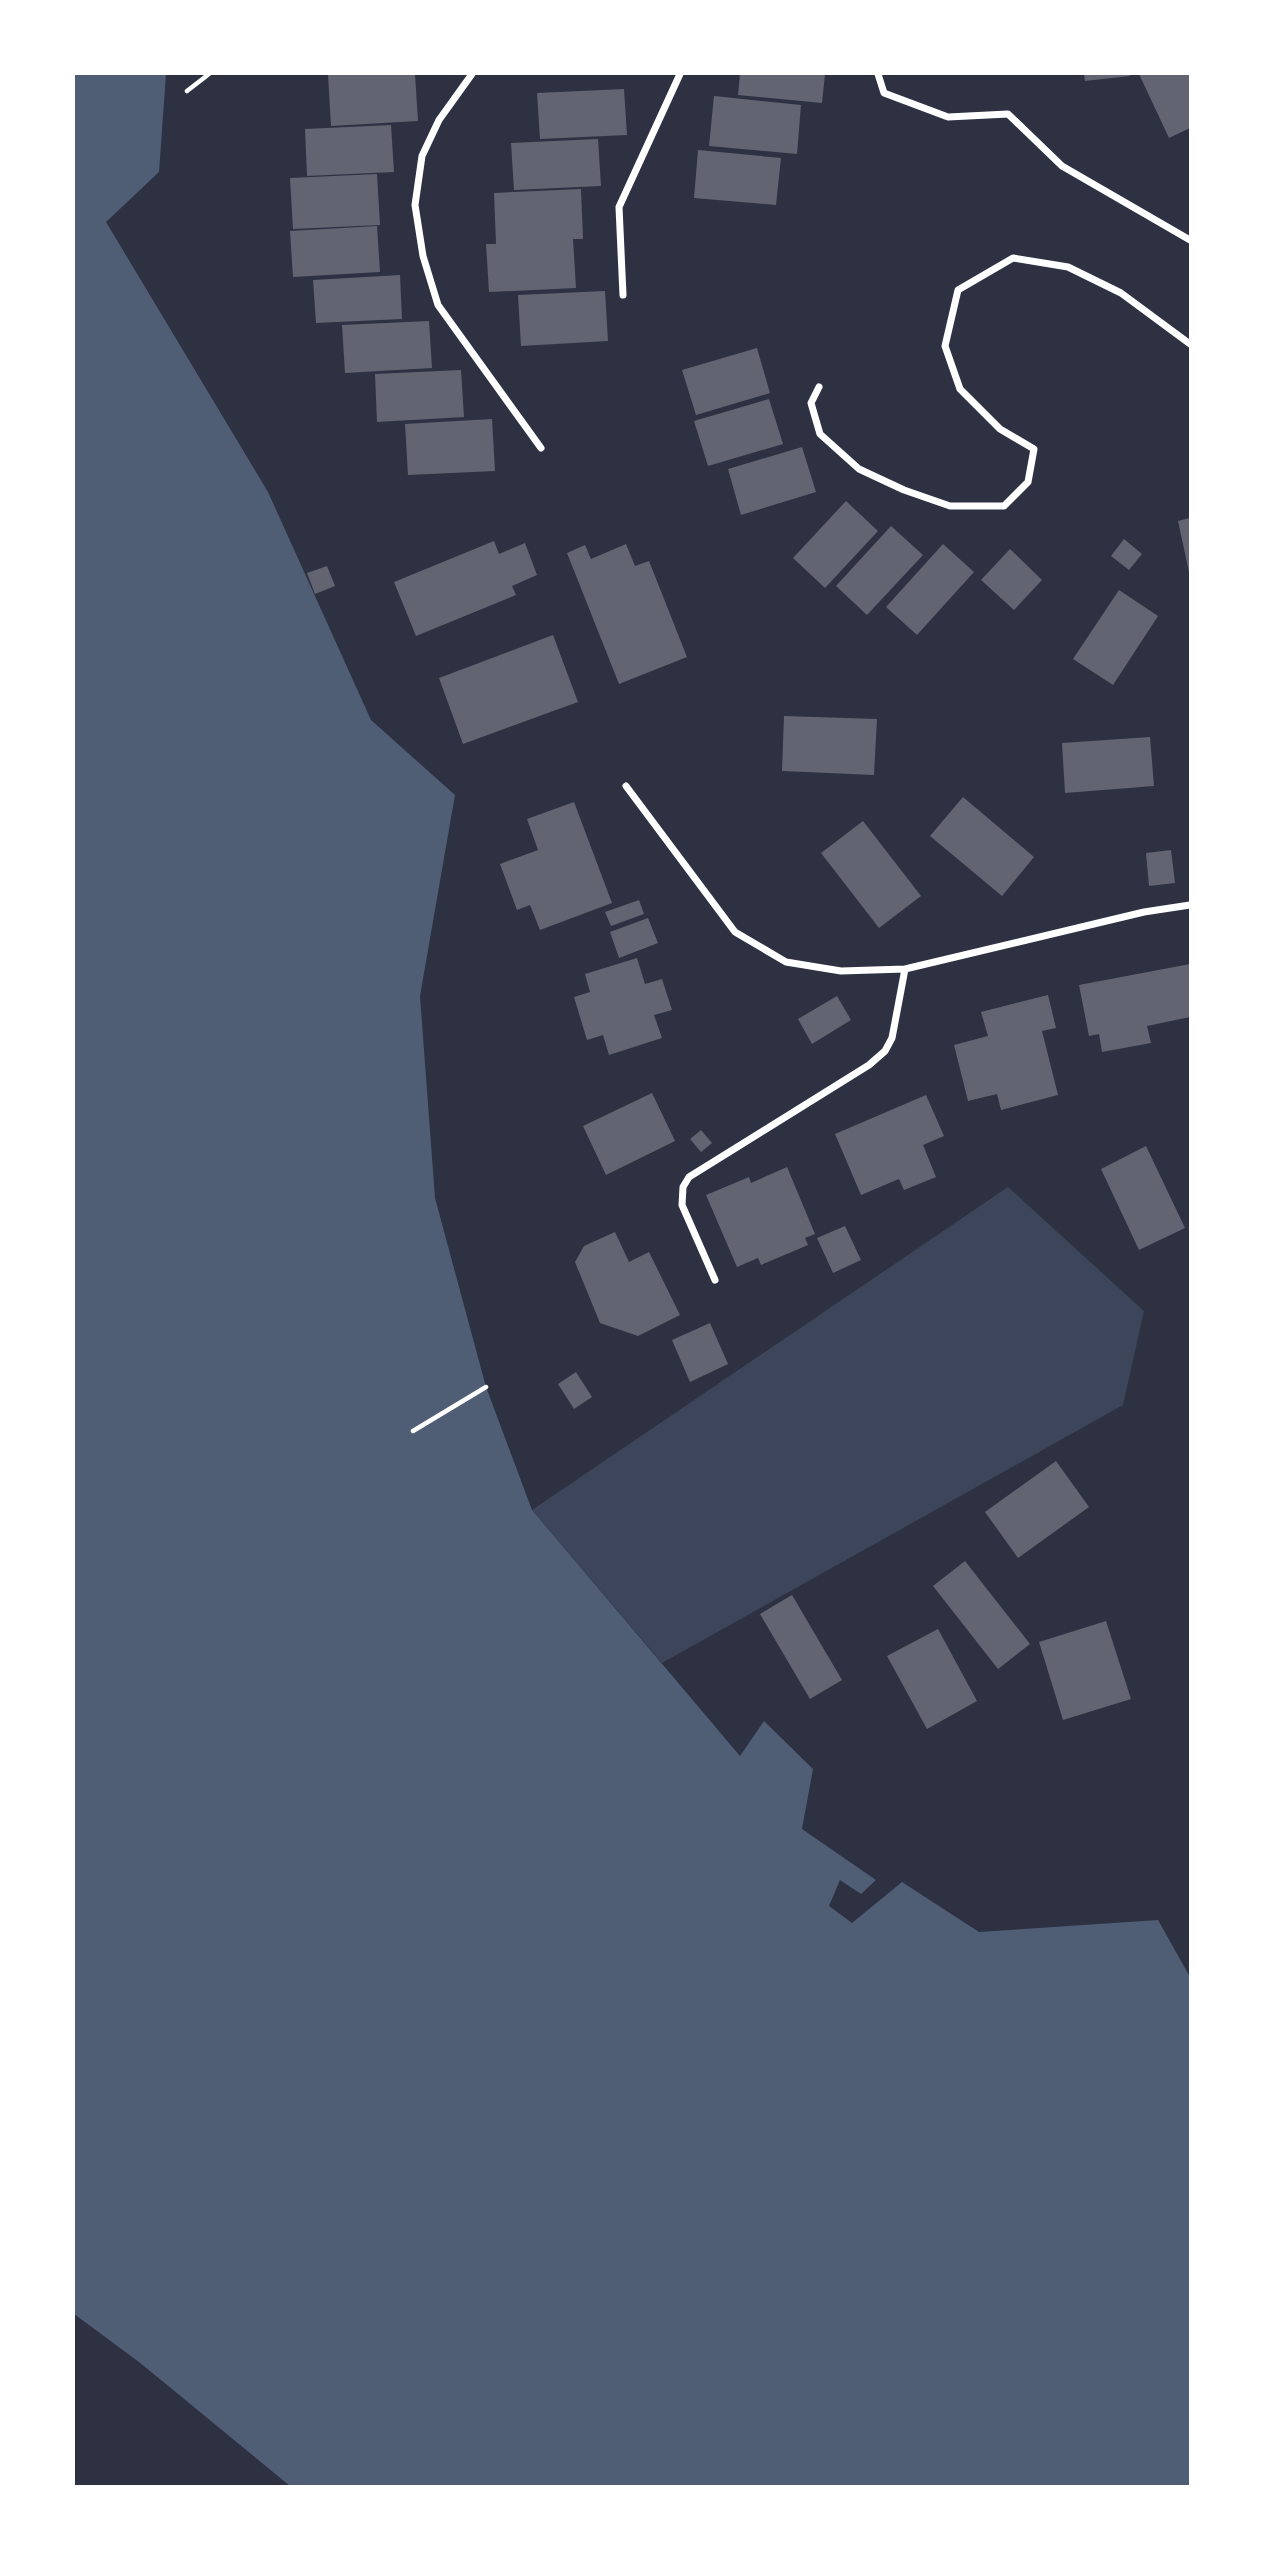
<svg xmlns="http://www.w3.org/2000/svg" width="1264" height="2560" viewBox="0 0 1264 2560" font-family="Lora,serif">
<rect width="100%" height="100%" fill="#2d3142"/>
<!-- green -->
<path fill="#3c4559" d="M1008,1187l136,124 -21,94 -461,258 -130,-153z"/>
<!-- water -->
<path fill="#4f5d75" d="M74,74h92l-7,98 -53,50 162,270 103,228 84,75 -35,201 15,202 51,189 46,123 208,246 24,-35 49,48 -11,60 74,51 -15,14 -21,-14 -11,26 23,17 50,-41 77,50 179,-12 32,57v509h-900l-151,-124 -65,-48z"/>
<!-- building -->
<path fill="#626471" d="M415,74l3,47 -87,5 -3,-51z
M740,74h85l-3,29 -84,-8z
M1084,74h45l1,2 -45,5z
M1139,74h51v54l-21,10z
M624,89l3,46 -87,4 -3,-46z
M714,96l87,9 -4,49 -88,-8z
M391,125l3,47 -87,4 -2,-47z
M598,139l3,47 -87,4 -3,-47z
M698,150l83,8 -5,47 -82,-7z
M377,174l3,51 -87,4 -3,-51z
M581,189l2,50h-10l3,49 -87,4 -3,-48h10l-2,-51z
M377,226l3,46 -87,5 -3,-46z
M400,275l2,44 -86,4 -3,-43z
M605,291l3,50 -87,5 -3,-51z
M429,321l3,47 -87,5 -3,-48z
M757,348l13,45 -74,22 -14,-45z
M461,370l3,47 -87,5 -2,-48z
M769,399l14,45 -75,22 -14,-45z
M492,419l3,52 -87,4 -3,-51z
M802,447l14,45 -75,23 -13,-46z
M846,501l32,30 -53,57 -32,-30z
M1190,518v54h-1l-11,-51z
M891,526l32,29 -56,60 -31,-29z
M1124,539l18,15 -13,16 -18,-14z
M494,541l5,13 26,-11 12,32 -25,11 4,9 -100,41 -22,-54z
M626,544l9,22 14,-5 38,96 -68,27 -52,-131 18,-8 6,14z
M943,544l31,28 -57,63 -31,-28z
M1010,549l32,31 -28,30 -33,-30z
M327,566l8,20 -20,8 -8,-21z
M1119,590l39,26 -45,69 -40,-26z
M553,635l25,67 -115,42 -24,-66z
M784,716l93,3 -3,56 -92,-4z
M1150,737l4,49 -89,7 -3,-50z
M963,797l71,60 -32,39 -72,-60z
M574,802l38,101 -72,27 -10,-25 -13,5 -17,-46 38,-14 -11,-31z
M863,821l58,75 -42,32 -58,-75z
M1171,850l4,33 -26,3 -3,-33z
M639,900l5,14 -33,12 -6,-14z
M648,918l10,25 -39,15 -9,-26z
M637,958l8,26 17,-5 10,31 -18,5 8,23 -53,17 -6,-20 -16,5 -13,-43 16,-5 -5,-18z
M1190,964v53l-43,9 4,17 -49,9 -3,-18 -10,2 -10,-51z
M1048,995l8,33 -14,3 16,64 -57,15 -4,-16 -29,7 -14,-56 34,-9 -7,-24z
M837,996l14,24 -39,24 -14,-25z
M652,1093l23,48 -69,34 -23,-49z
M926,1095l18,41 -21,9 13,32 -32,13 -5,-11 -38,16 -26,-61z
M701,1130l11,13 -11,9 -11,-13z
M1146,1146l39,82 -46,22 -38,-81z
M787,1167l28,67 -10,4 3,7 -47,20 -3,-7 -21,9 -31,-72 43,-18 2,6z
M845,1226l16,34 -28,13 -16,-35z
M615,1232l14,30 20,-10 31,63 -42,21 -38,-13 -25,-61 9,-16z
M710,1323l18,41 -38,18 -18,-42z
M576,1372l16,25 -18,12 -16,-25z
M1056,1461l33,46 -71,51 -33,-46z
M965,1561l65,83 -32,25 -65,-83z
M792,1595l50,85 -32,19 -50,-85z
M1106,1621l25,78 -68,21 -24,-78z
M938,1629l39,72 -50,28 -40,-73z"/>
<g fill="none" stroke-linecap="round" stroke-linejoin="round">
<!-- path -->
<path stroke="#fff" stroke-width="4.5" d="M187,91l22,-17
M413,1431l73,-44"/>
<!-- minor -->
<path stroke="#fff" stroke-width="7" d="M472,74l-33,46 -17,36 -7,49 8,51 15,49 103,143
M878,74l6,19 64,24 60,-3 54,52 128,74
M623,295l-4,-88 61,-133
M819,387l-8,16 9,31 39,35 45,21 46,16h54l24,-24 6,-33 -34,-20 -40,-40 -15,-43 13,-56 55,-32 55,9 53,26 69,51
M626,786l109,146 51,30 55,9 64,-2 239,-57 46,-7
M715,1280l-33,-75 1,-18 6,-10 180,-112 16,-14 7,-13 13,-69"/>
</g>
<!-- border -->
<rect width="1264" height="2560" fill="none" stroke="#ffffff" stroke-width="150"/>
</svg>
